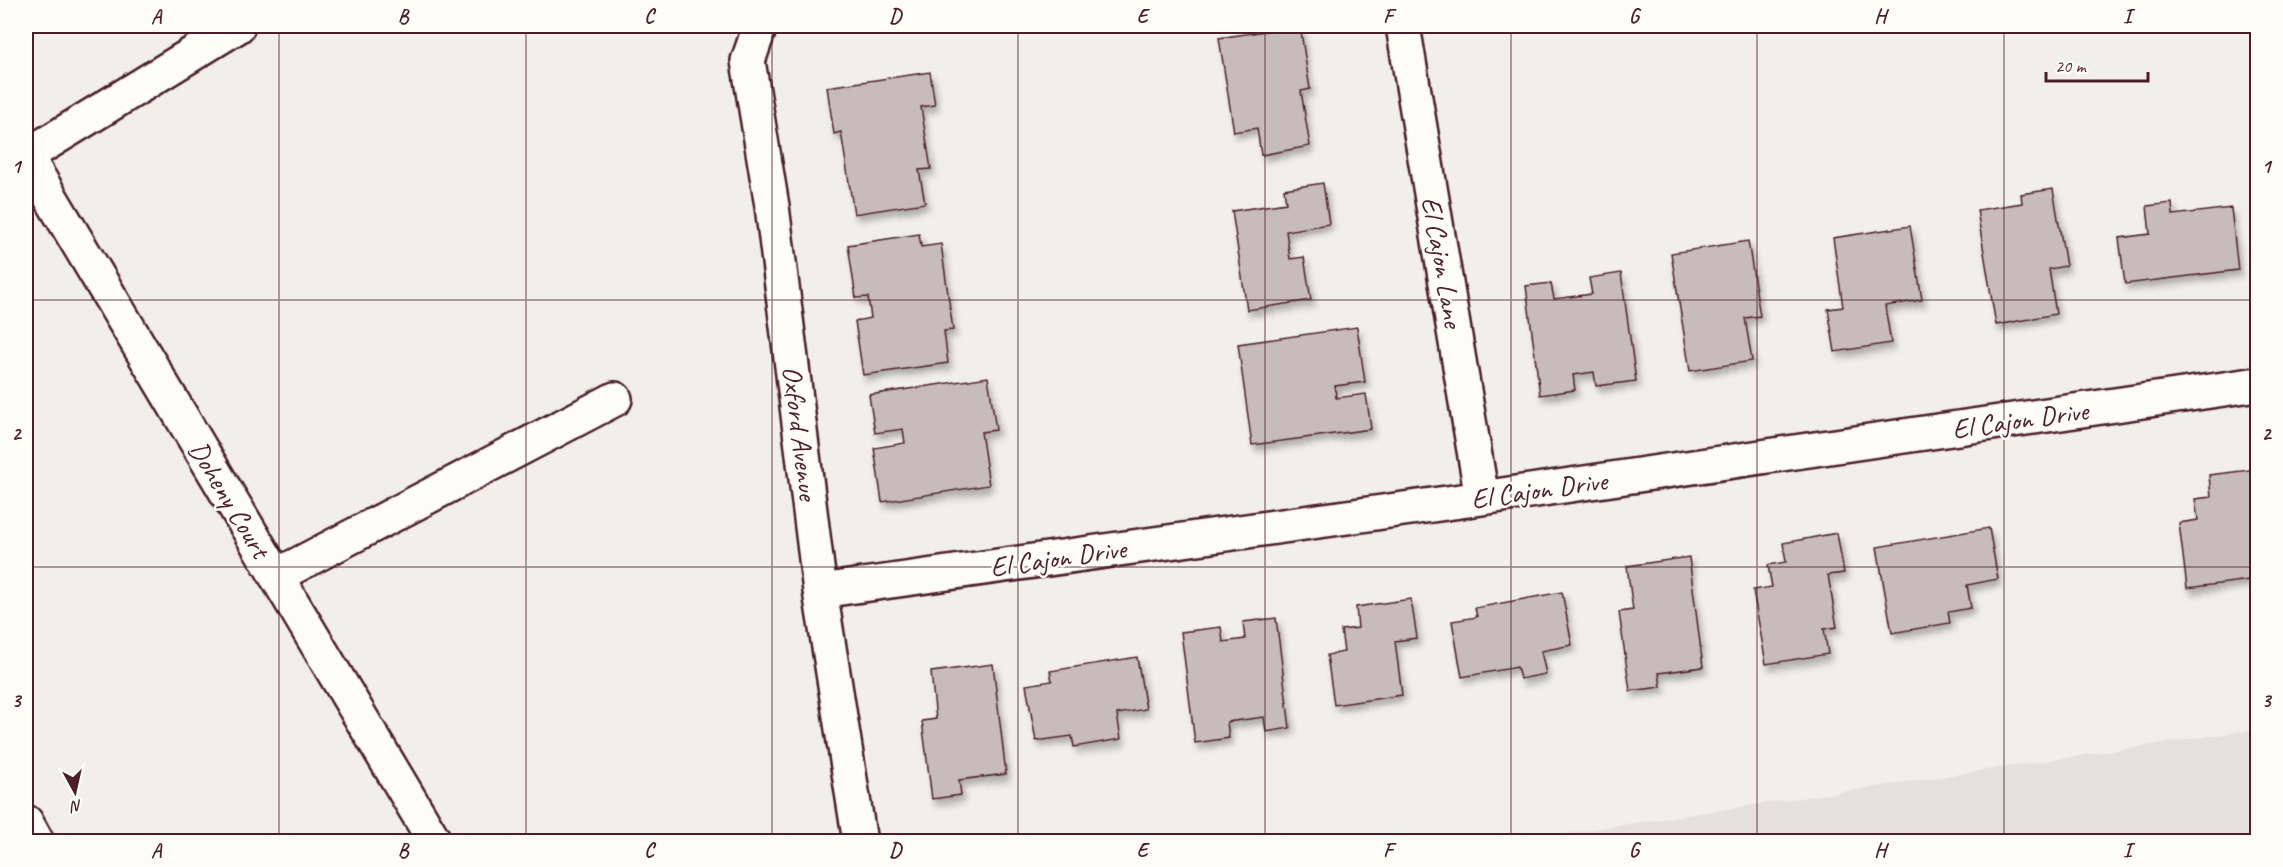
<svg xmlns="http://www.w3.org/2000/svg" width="2283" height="867" viewBox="0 0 2283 867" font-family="Caveat,sans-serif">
<defs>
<filter id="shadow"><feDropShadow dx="3.5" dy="6" stdDeviation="3" flood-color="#0004"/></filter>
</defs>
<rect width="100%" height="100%" fill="#f2efeb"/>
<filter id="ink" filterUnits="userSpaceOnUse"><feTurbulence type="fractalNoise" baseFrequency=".0167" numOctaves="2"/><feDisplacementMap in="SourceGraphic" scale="12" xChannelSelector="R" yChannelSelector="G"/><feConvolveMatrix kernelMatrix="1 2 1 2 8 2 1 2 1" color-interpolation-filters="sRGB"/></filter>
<g filter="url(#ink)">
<!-- built -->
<path fill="#e5dfdd" d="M2257,729v112h-741z"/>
<!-- building -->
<path fill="#c8bbbb" stroke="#4a1f2b" stroke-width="1.5" filter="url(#shadow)" d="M1300,26l10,63 -9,2 9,55 -49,9 -4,-27 -23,4 -15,-94z
M930,72l5,33 -14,2 10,62 -12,1 6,33 -71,11 -13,-82 -7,2 -7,-47z
M1323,183l6,41 -43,7 4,28 14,-2 7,43 -64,10 -15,-99 54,-8 -2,-14z
M2053,189l13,77 -17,3 7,45 -60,11 -19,-115 45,-7 -1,-9z
M2172,203l1,12 58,-7 7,62 -113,14 -6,-46 31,-4 -3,-28z
M1910,226l12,74 -37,6 6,37 -56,9 -7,-43 15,-2 -10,-69z
M919,234l2,13 20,-3 12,86 -9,1 4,32 -85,12 -8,-54 16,-3 -3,-21 -12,1 -8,-53z
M1748,241l12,75 -15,2 7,43 -62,10 -19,-118z
M1621,273l15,108 -40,5 -2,-14 -21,3 2,15 -35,5 -14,-109 25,-3 3,16 38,-5 -3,-16z
M1357,327l8,55 -30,4 1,12 30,-4 5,35 -119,16 -14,-101z
M988,377l8,53 -15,2 8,53 -107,17 -8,-54 31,-5 -2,-14 -28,4 -6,-38z
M2258,469v40h-4l4,70 -71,9 -8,-65 19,-3 -3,-21 16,-2 -2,-22z
M1989,528l9,51 -31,6 4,23 -23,4 2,11 -58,10 -15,-86z
M1837,533l7,40 -16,2 9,52 -13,2 4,25 -62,10 -13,-74 19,-3 -4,-22 18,-3 -3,-19z
M1689,557l14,110 -44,6 2,14 -31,4 -11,-79 14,-2 -6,-44z
M1562,592l10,53 -31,6 5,23 -26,5 -3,-12 -55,10 -10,-56 25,-4 -2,-9z
M1411,599l6,39 -22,3 7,54 -68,10 -7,-50 17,-3 -3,-22 17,-2 -2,-21z
M1276,618l14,110 -24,4 -2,-15 -37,5 2,16 -34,5 -14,-111 40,-5 2,15 22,-3 -2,-17z
M1137,657l9,52 -29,5 4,25 -47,8 -2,-11 -36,5 -10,-56 26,-4 -2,-10z
M993,664l13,110 -47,6 2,15 -29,4 -10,-78 14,-2 -5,-47z"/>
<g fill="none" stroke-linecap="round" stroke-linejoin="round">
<!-- street casing -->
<g stroke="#4a1f2b" stroke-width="38">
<path id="street" d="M760,26l-12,35 24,145 48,385 40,251
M1403,26l79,472
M26,156l409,686
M26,156l212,-130
M276,576l339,-177
M820,591l662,-93 776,-114
M26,822l11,20"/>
</g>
<!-- street -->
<use href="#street" stroke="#fdfcf7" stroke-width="33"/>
</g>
</g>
<!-- grid -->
<path fill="none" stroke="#4a1f2b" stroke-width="1.5" stroke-opacity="0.55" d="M279,26v816M526,26v816M772,26v816M1018,26v816M1265,26v816M1511,26v816M1757,26v816M2004,26v816M26,300h2232M26,567h2232"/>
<g text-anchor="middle" stroke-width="5" stroke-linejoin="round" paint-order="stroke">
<!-- street labels -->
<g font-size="28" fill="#4a1f2b" stroke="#fdfcf7">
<text transform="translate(1443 262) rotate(80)" y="10">El Cajon Lane</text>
<text transform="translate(2020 419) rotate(-8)" y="10">El Cajon Drive</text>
<text transform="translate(801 433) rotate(83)" y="10">Oxford Avenue</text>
<text transform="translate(1539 489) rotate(-8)" y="10">El Cajon Drive</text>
<text transform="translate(230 499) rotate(59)" y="10">Doheny Court</text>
<text transform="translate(1058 557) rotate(-8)" y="10">El Cajon Drive</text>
</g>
</g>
<!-- margin -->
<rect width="2283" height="867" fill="none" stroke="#fdfcf7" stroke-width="66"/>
<!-- north arrow -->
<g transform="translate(75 792) rotate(172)" stroke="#fdfcf7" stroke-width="4.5" paint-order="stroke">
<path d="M0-4.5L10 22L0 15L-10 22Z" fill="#4a1f2b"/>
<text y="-9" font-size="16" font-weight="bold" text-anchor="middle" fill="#4a1f2b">N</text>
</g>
<!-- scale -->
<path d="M2046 72v9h102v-9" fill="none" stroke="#4a1f2b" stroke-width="3"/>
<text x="2055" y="72" font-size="18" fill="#4a1f2b" stroke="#fdfcf7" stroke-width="4.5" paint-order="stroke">20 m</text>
<rect x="33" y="33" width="2217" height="801" fill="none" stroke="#4a1f2b" stroke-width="2"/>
<g font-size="20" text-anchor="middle" font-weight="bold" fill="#4a1f2b">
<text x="156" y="23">A</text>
<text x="403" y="23">B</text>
<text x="649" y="23">C</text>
<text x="895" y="23">D</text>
<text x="1142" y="23">E</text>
<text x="1388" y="23">F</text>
<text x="1634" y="23">G</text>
<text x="1880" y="23">H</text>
<text x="2127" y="23">I</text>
<text x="16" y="173">1</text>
<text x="2266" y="173">1</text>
<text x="16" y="440">2</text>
<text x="2266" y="440">2</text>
<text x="16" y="707">3</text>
<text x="2266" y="707">3</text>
<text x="156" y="857">A</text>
<text x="403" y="857">B</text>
<text x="649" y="857">C</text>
<text x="895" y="857">D</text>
<text x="1142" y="857">E</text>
<text x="1388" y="857">F</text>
<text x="1634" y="857">G</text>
<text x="1880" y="857">H</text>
<text x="2127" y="857">I</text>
</g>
</svg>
